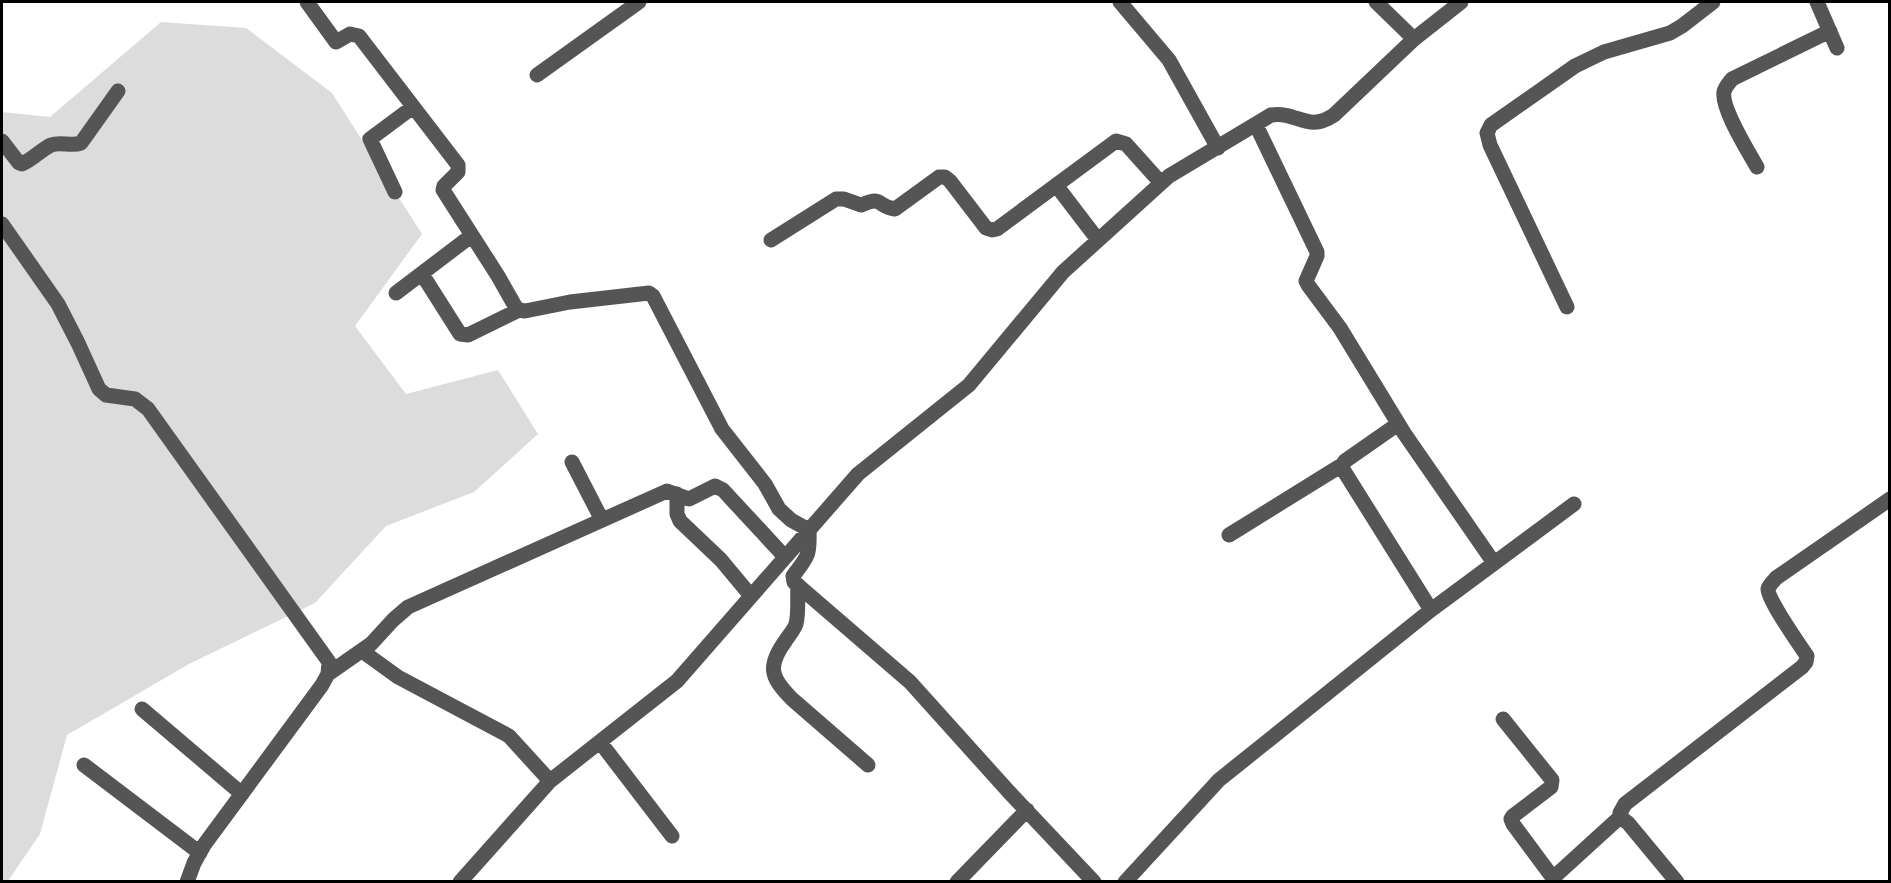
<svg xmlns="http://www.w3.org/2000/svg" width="1891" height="883" viewBox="0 0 1891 883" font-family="'Alegreya Sans',sans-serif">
<rect width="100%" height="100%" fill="#fff"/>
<!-- green -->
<path fill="#dcdcdc" d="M161,22l85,6 86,65 90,141 -67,92 51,68 92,-24 40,64 -64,58 -88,34 -71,77 -126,61 -122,71 -27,99 -32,47 -6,1v-770l48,5z"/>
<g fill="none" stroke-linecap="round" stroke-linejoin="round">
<!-- minor -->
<path stroke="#555" stroke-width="15" d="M307,2l29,40 14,-8 9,2 99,129v7l-14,14 -1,4 55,86 17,30 4,4 6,1 45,-9 79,-9 4,3 69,133 43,55 14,25 12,11 18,10c1,26 -1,26 -16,46l1,6 116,100 99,110 85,90
M1120,2l49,58 49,88
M1376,2l38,37
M1817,2l20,46
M537,75l102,-73
M1256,125l61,127v4l-11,25 2,4 32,43 64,105 90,130
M2,141l17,22 3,1c11,-5 19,-14 29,-19 10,-4 20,2 30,-2l37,-52
M1757,167c-9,-16 -36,-59 -33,-75 1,-5 5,-9 8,-13l98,-48
M1056,185l42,55
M395,192l-25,-53 43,-32
M2,224l56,80 20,39 21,46 7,6 29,4 13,10 181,253 -1,12 -6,11 -118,160 -10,18 -7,19
M771,240l65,-41h8l17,6c23,-10 14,1 34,4l44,-32h6l5,4 36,47 6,2 5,-1 119,-88 10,3 35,39
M422,274l38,60 8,1 51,-25
M396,293l75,-57
M1567,307l-77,-162 -3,-12 4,-8 84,-59 29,-14 66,-19 12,-7 31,-24
M1398,424l-53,37 -3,4 2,6 87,139
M572,462l30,58
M677,494v20l3,7 41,39 30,36
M1229,535l113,-70
M798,585c-1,13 1,27 -2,39 -2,6 -7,11 -10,16 -19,26 -16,37 6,59l76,66
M362,651l36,26 111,59 41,45
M328,674l43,-30 22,-24 15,-13 259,-116 22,8 26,-13 8,4 62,67
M142,709l100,85
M1503,719l49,61 -1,7 -38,29 -2,3 2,5 40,54
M600,742l72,94
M84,765l116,88
M1620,817l8,6 49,59
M460,882l90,-101 127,-100 181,-207 111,-89 94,-113 106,-96 102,-61c27,-4 36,18 63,0l80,-76 47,-37
M957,882l70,-72
M1125,882l94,-102 212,-170 143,-106
M1553,882v-4l67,-61v-4l5,-9 177,-137 4,-5 1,-6c-6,-9 -41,-59 -39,-67 1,-4 6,-8 8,-11l114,-79"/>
</g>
<!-- border -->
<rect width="1891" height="883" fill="none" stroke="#000000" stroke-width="6"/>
</svg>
